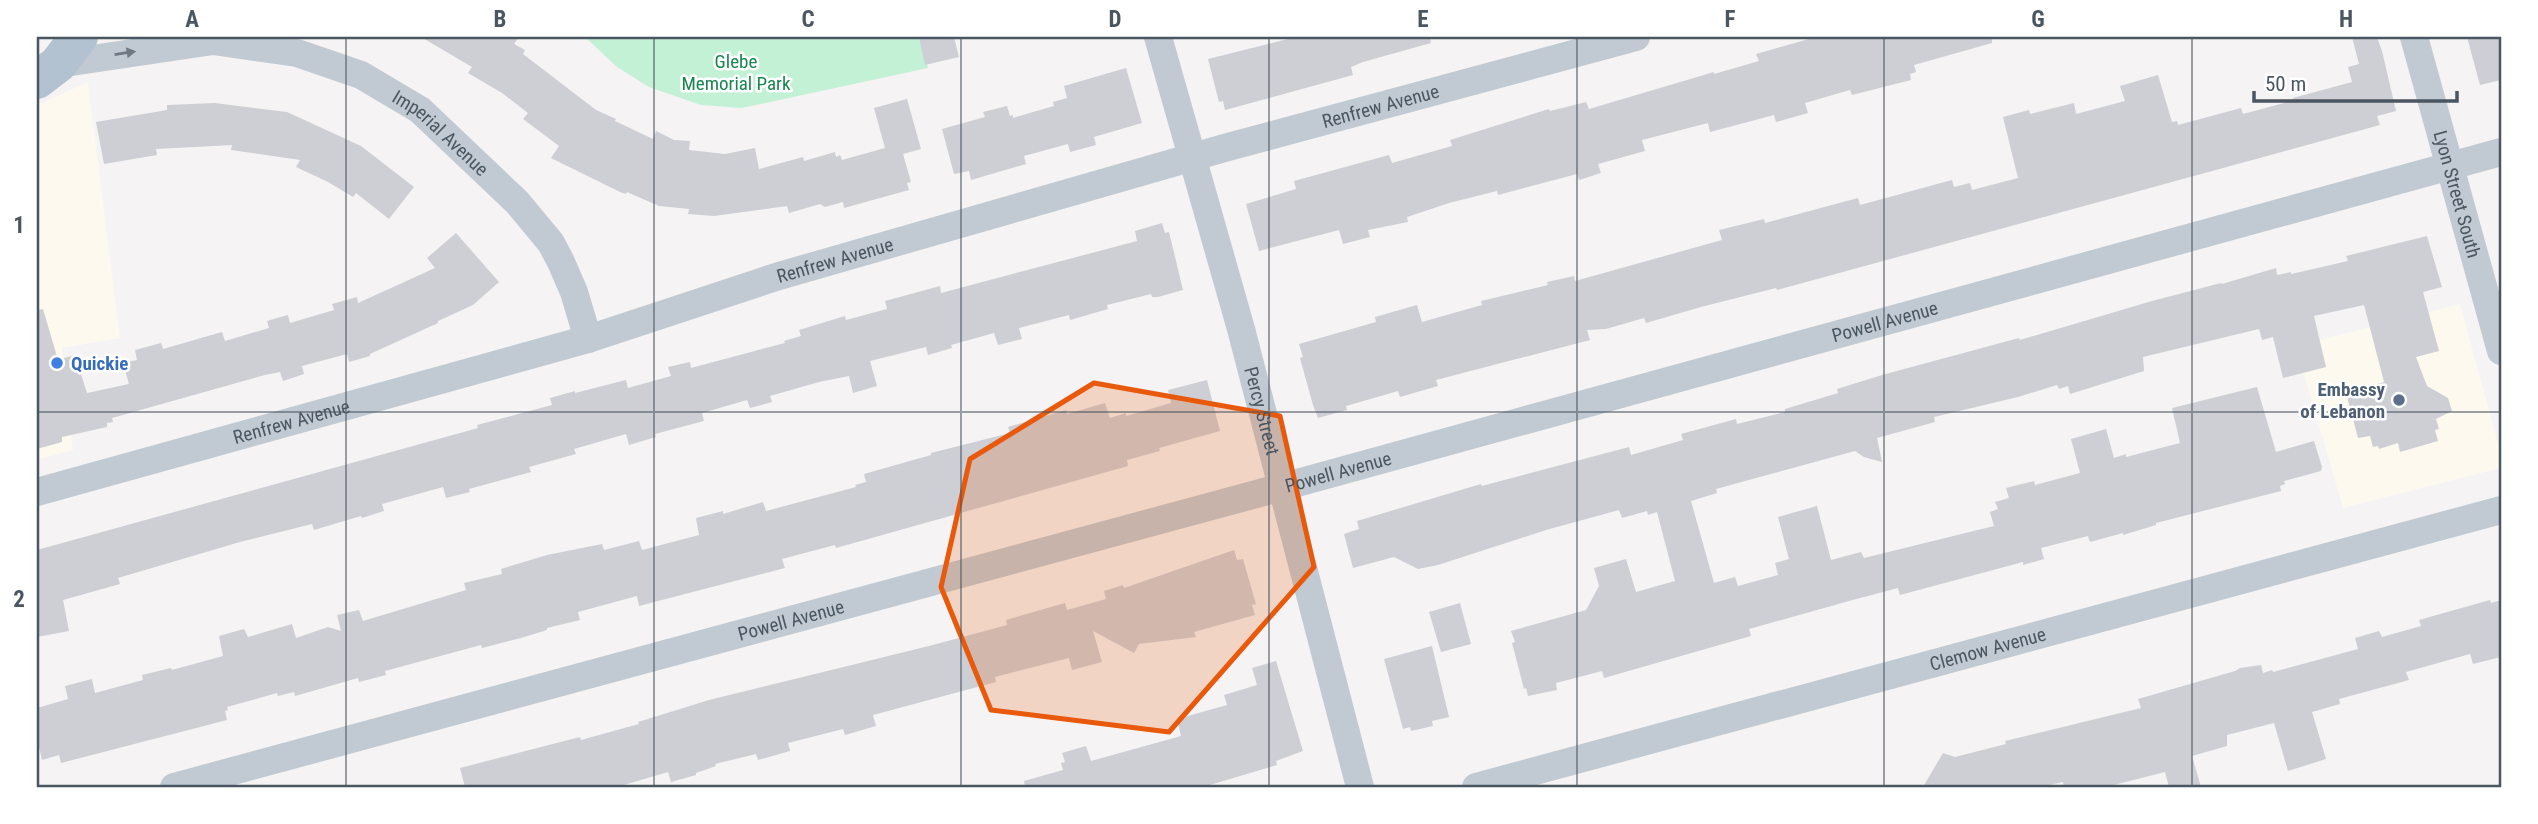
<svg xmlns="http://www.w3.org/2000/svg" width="2538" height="824" viewBox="0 0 2538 824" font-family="'Roboto Condensed',sans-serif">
<rect width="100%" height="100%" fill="#f5f3f3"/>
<!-- commercial -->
<path fill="#fdf9ef" d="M88,82l32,256 -58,10 11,102 -36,10v-355z
M2460,304l41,150v14l-158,40 -47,-162z"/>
<!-- green -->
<path fill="#c3f1d5" d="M585,37h335l8,31 -186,40 -41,-3 -52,-18 -32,-20z"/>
<!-- building -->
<path fill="#cdcfd5" d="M421,37h98l-5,7 11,6 -2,4 73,56 20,9 -1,2 38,18 3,-8 18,9 16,1 -1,9 36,4 30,-6 4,21 44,-12 1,4 31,-9 1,5 4,-2 2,5 43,-12 -11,-40 33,-9 14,50 -18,5 8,28 -4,1 2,7 -65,18 -1,-6 -18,5 -5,-3 -31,9 -2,-7 -73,10 -26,-2 1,-5 -30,-3 -32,-14 -1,2 -6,-2 -69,-34 8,-12 -36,-27 5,-6 -26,-20 -34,-20 4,-6z
M919,37h35l5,20 -34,8z
M1296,37h134l1,6 -68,19 -12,5 2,8 -128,35 -2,-9 -4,1 -11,-43z
M1816,37h176v6l-78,22 2,7 -6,2 1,6 -59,15 -2,-5 -45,13 3,10 -32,9 -2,-7 -64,17 -2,-9 -66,17 3,11 -47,13 3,9 -22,7 -2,-6 -79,21 -1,-4 -48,12 -42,14 1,5 -40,8 2,7 -27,7 -4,-14 -80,21 -13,-47 50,-15 -2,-8 95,-26 3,8 60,-17 -2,-6 99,-31 1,2 36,-9 3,7 125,-37v2l45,-13 -3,-7z
M2352,37h25l5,14 14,60 -19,5 3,9 -603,165 -1,-2 -75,19 -55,16 -2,-5 -38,11 -19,1 3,10 -154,40 2,6 -38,11 -2,-6 -52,15 1,4 -29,8 -5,-13 -13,-47 3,-1 -4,-13 77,-22 -1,-5 42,-12 5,17 60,-17 -1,-4 67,-16 -1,-3 27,-6 1,5 147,-41 -3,-10 45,-11 1,4 93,-25 2,7 92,-25 2,7 16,-4 2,7 46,-12 -15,-61 26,-7 1,4 44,-11 2,11 49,-13 -5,-15 38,-11 14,47 5,-1 1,4 63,-17 2,6 49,-13 1,-3 59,-16 -4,-15 11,-3z
M2467,37h34v43l-21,5z
M1126,68l16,55 -48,14 2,8 -26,7 -2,-8 -44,12 2,8 -31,9 -24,7 -2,-9 -15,3 -12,-45 43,-12 -2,-5 24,-6 3,10 3,-1v3l41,-12 -1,-4 14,-4 -3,-12z
M215,103l72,9 74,34 53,41 -25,32 -33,-26 -3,4 -25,-15 -32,-15 4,-7 -69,-10 1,-5 -76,4 1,6 -53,9 -8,-42 71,-12v-5z
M1162,223l3,10 4,-1 14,58 -25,7h-6l-1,-3 -44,11 1,4 -38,11 -1,-5 -50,13 3,11 -24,6 -4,-12 -43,12 1,3 -24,7 -2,-8 -56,14 7,25 -24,7 -4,-17 -30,6 -49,14 2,6 -22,6 -3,-8 -45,13 2,8 -49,13 1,3 -27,8 -3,-11 -52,15 2,5 -47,13 2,5 -62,17 1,3 -24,6 -3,-11 -61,17 2,7 -22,7 -1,-2 -47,14 -2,-6 -72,18 -122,36 2,6 -57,16 6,31 -32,6v-87l441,-122 -1,-3 75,-20 -2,-7 25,-7v2l51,-13 2,8 43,-12 -3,-9 22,-5 1,6 94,-25 -1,-2 17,-5 -2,-6 46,-14 1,4 41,-11 -2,-8 55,-15 1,7 196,-52 -2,-10z
M456,233l43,49 -26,23 -35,16v2l-68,31v2l-21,6 -2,-8 -45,12 2,8 -21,7 -3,-9 -15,3 -153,43 1,4 -6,1v4l-45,10v5l-25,7v-139l6,-1 15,51 17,-5 12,38 42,-9 -6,-21 14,-3 -2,-10 26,-7 2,6 59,-17 3,9 44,-13 -2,-7 10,-3 11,-3 2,8 44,-13 -2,-6 25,-7 1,6 77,-35 -8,-10z
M2427,236l15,51 -19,5 16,59 -23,6 11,29 21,12 4,13 -16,8 3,10 -4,1 3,11 -38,11 -2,-9 -19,6 -1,-3 -5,1 -3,-11 -12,2 -12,-45 38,-11 -20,-77 -50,11 12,51 -43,11 -10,-41 -11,3 -3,-11 -116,28 1,14 -74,23 -2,-8 -9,3 -2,-4 -39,12 -84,20 1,5 -58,16 5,24 -18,-5 -9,-6 -139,38 1,4 -26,8 23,82 21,-6 3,9 40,-11 -3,-12 14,-4 -11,-42 39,-11 14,54 30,-8 3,6 130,-32 -4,-14 8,-3 -3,-7 14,-4 -3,-10 28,-7 1,4 45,-12 -9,-34 35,-10 8,29 12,-4v3l54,-14 -8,-35 85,-21 19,65 38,-11 8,26 -1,4 -37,10 1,3 -5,2 1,5 -125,32v2l-33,10v-2l-33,9 -2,-6 -47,12 3,11 -21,6v-3l-123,33 -2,-7 -49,13 -100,28 2,7 -147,42 -2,-7 -46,12 1,7 -29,6 -2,-8 -2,1 -12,-46 3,-1 -4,-11 75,-21 13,-24 -5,-18 32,-9 10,33 39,-11 -18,-69 -9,3 -1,-4 -25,7 -3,-8 -73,20 -108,35 -20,4 -24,-12 -41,11 -9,-34 15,-5 -2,-8 124,-37 1,2 147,-39 2,8 52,-15 -2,-6 55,-15 1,5 48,-12v-3l53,-16 -1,-4 45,-14 137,-37 1,2 132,-39 69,-18 1,1 54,-16 1,7 14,-3v2l57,-13 -2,-5z
M1207,380l13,51 -61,17 1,3 -33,9 1,6 -292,82 -1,-3 -53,14 3,9 -27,7 -119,31 -2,-10 -59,16 2,8 -33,8v2l-26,8 -39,10 -1,-3 -96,26 1,4 -27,7 -1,-4 -63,18 -1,-4 -16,4 -1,-3 -50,14 1,3 -3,1 2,9 -27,7 -139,36 -2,-8 -17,5 -5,-22v-30l31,-9 -3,-13 27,-7 3,14 48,-13 -1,-5 29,-7 1,2 51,-14 -4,-20 25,-7 4,8 44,-13 4,14 32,-11 13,4 -4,-16 22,-5 4,11 103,-31 -2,-7 38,-9 -1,-5 46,-14 55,-11 2,6 35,-9 3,9 57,-15 -3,-17 27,-7v3l40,-12 3,9 90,-24 -1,-2 11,-3 -2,-8 67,-19v-2l79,-20 -2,-6 58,-17 1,4 38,-11 5,15 16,-5v3l45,-13 -3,-13z
M1234,550l3,10 6,-1 13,45 -4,1 3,10 -61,17 2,5 -57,7 -5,9 -41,-22 9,31 -30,8 -3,-12 -74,19 1,5 -123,33 3,11 -31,9 -2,-6 -55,14 2,8 -32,9 -2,-6 -41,10 1,2 -20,7v2l-25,7 -3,-10 -51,15h-152l-5,-19 120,-31 1,3 58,-16 -1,-2 71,-22 220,-54 78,-21 -1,-5 59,-17 2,7 39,-11 -2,-8 19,-6 1,3z
M2490,600l1,3 10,-3v57l-28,7 -3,-10 -64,18 3,8 -70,19 1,5 -28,8 14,47 -38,12 -14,-48 -47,12v11l-35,10 9,31h-32l-4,-15 -59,15h-42l-1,-5 -23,5h-117l20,-34 12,4 51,-13 -1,-3 136,-33 -3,-9 97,-28 5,-3 21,-3 2,8 9,-3 1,2 85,-23 -3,-11 24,-7 3,6 39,-11 -2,-6z
M1460,603l11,41 -30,8 -12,-40z
M1432,646l17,71 -17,4 1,5 -22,5 -1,-4 -7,2 -19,-70z
M1276,661l27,90 -27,10 1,4 -74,22h-178l-1,-6 39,-11 -2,-7 4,-1 -3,-9 24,-7 5,15 90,-25 -4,-17 50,-14 -3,-10 33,-10 -5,-17z"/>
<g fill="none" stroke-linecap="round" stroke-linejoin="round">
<!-- street -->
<g stroke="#c1cad2" stroke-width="28">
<path id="s1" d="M1158,37l83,292 119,458"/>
<path id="s2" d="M2414,37l87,314"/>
<path id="s3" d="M58,64l155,-23 84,12 64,22 59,35 97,92 34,41 10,19 13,30 14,47"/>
<path id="s4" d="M37,492l551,-153 191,-63 449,-129 408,-110"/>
<path id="s5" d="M174,787l1134,-307 1193,-328"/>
<path id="s6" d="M1476,787l1025,-277"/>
</g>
<!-- primary -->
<path stroke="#b3c2d1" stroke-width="38" d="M37,80l21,-16 21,-27"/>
</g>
<!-- one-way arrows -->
<defs><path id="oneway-solid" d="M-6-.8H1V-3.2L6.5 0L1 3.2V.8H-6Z" transform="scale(1.75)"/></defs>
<use fill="#6e7983" href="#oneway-solid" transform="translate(125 53) rotate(-9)"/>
<!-- marked area -->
<path fill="#e8590c" fill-opacity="0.2" stroke="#e8590c" stroke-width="5" stroke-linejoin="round" d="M1094,383l186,33 34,151 -145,165 -178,-22 -50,-123 29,-128z"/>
<!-- grid -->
<path fill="none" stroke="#4a5661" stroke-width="2" stroke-opacity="0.55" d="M346,37v750M654,37v750M961,37v750M1269,37v750M1577,37v750M1884,37v750M2192,37v750M37,412h2464"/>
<!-- markers -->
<circle fill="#3f7fe0" stroke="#fff" stroke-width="2.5" cx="57" cy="363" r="7"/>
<circle fill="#5c6f8a" stroke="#fff" stroke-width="2.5" cx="2399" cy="400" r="7"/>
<g text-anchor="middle" stroke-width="5" stroke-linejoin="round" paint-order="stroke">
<!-- park labels -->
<g font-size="19" fill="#17864f" stroke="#fff">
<text x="736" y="68">Glebe<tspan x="736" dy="22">Memorial Park</tspan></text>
</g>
<!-- street labels -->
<g font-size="19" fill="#4a5661" stroke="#fff">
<text dy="7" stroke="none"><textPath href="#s4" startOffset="1398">Renfrew Avenue</textPath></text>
<text dy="7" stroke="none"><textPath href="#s3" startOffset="408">Imperial Avenue</textPath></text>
<text dy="7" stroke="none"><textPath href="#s2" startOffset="163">Lyon Street South</textPath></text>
<text dy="7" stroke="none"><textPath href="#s4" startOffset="831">Renfrew Avenue</textPath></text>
<text dy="7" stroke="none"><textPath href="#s5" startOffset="1773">Powell Avenue</textPath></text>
<text dy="7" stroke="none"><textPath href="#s1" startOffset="388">Percy Street</textPath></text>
<text dy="7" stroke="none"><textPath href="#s4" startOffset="264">Renfrew Avenue</textPath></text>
<text dy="7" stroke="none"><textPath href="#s5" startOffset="1206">Powell Avenue</textPath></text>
<text dy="7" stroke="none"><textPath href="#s5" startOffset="639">Powell Avenue</textPath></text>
<text dy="7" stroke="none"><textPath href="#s6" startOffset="530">Clemow Avenue</textPath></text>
</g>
<!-- shop labels -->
<g font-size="19" font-weight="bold" fill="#366cbe" stroke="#fff" text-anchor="start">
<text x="71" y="370">Quickie</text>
</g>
<!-- service labels -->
<g font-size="19" font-weight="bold" fill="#4e5e75" stroke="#fff" text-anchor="end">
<text x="2385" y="396">Embassy<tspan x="2385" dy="22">of Lebanon</tspan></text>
</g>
</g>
<!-- border -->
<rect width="2538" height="824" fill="none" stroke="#ffffff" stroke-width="77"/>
<!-- scale -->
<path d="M2254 91v10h203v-10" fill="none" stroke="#4a5661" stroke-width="3.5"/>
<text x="2265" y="91" font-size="21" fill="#4a5661" stroke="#ffffff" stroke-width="5" paint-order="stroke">50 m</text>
<rect x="38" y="38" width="2462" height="748" fill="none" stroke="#4a5661" stroke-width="2.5"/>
<g font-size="23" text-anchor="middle" font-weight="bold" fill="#4a5661">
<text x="192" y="27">A</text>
<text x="500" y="27">B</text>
<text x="808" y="27">C</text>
<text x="1115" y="27">D</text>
<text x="1423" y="27">E</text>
<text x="1730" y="27">F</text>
<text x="2038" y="27">G</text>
<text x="2346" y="27">H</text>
<text x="19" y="233">1</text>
<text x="19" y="607">2</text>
</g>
</svg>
